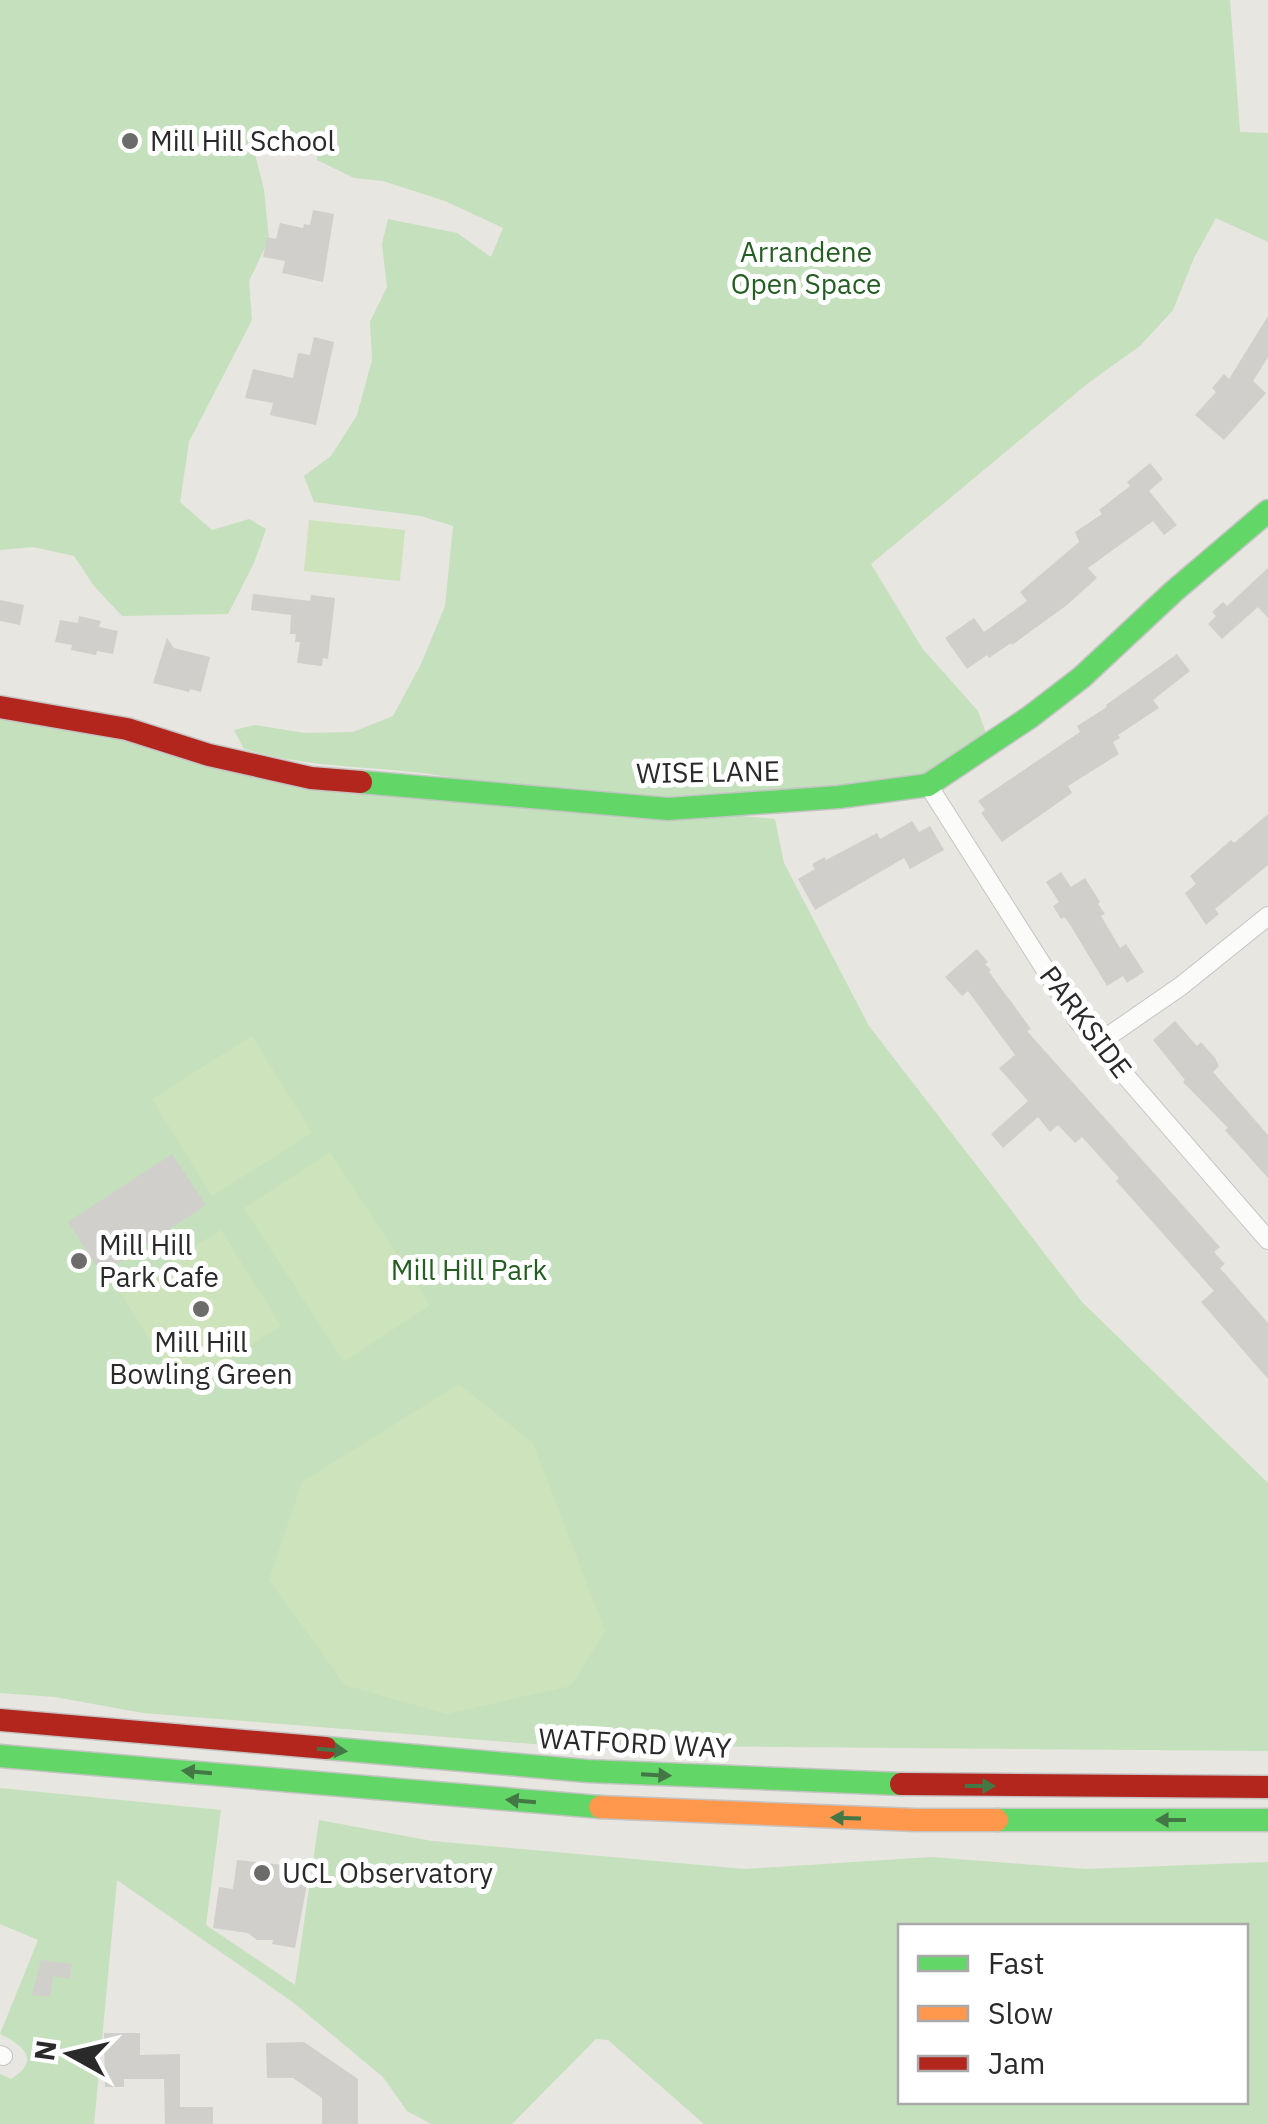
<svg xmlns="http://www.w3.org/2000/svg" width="1268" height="2124" viewBox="0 0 1268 2124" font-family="'IBM Plex Sans',sans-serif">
<rect width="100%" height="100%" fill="#e7e6e0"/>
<!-- green -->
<path fill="#c5e0bc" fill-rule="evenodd" d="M0,0h1230l10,132 28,1v109l-52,-24 -22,40 -21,52 -33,36 -53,38 -216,180 51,84 56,63 13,36 -65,44 -256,18 105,10 9,44 85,163 213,276 186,181v268l-723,-6 -402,-32 -88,-16 -55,-4v-987l343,73 106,-2c-69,-12 -136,-7 -205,-28l-10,-19 21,-5 50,8 48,-1 40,-16 28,-52 24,-58 8,-80 -32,-10 -107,-14 -10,-26 27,-20 26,-41 15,-55 -2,-38 17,-35 -5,-43 6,-25 69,14 34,24 12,-29 -58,-27 -62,-20 -29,-3 -37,-18v-22l-49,-7 -15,15 11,44 5,49 -20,42 3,39 -63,122 -9,60 32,28 37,-11 17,10 -12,34 -26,51 -106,2 -28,-30 -20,-30 -41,-9 -33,3z
M0,1788l221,22 -15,115 89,60 24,-165 113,21 313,28 186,-12 155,12 182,-7v262h-564l-96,-84 -12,-1 -84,85h-81l-24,-13 -24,-34 -89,-74 -177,-123 -23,244h-94v-50l11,5c31,-19 12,-34 -11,-45l38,-94 -38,-16zM900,1926h346v176h-346z"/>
<!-- pitch -->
<path fill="#cde3bb" d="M309,520l96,10 -5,51 -96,-10z
M252,1036l60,97 -100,63 -60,-97z
M330,1152l100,153 -86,57 -100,-154z
M221,1230l60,96 -100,63 -61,-97z
M459,1384l74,59 72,188 -34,55 -125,28 -101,-29 -76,-105 33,-98z"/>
<!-- building -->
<path fill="#d0cfcb" d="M313,210l21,4 -11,68 -41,-9 3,-12 -22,-4 4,-20 9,2 4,-16 23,5 1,-4 6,1z
M1268,316v41l-15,24 13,12 -42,47 -29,-25 21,-23 -4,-4 12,-14 5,5z
M314,337l20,5 -18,83 -46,-10 3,-12 -28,-5 8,-29 40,9 5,-25 12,2z
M1150,463l13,16 -14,12 28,34 -13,10 -11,-14 -65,47 9,10 -30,27 -55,40 -1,-2 -22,15 -2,-3 -20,14 -22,-31 29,-20 10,14 43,-31 -7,-9 59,-50 -4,-10 27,-18 -3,-4 31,-24 -3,-4z
M1268,568v50l-10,-11 -36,32 -14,-15 8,-8 -4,-4 11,-10 4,4z
M253,594l57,7 1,-6 24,3 -7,61 -5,-1 -1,8 -25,-3 3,-21h-5l1,-8h-6l1,-19 -40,-5z
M0,600l24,5 -4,20 -20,-4z
M79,616l22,5 -2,6 19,4 -5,23 -16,-3 -1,4 -25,-5 1,-5 -17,-3 5,-22 18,3z
M167,638l7,10 36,9 -9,35 -11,-3 -1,3 -36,-9z
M1177,654l13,17 -37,29 6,8 -41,27 2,3 -7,4 6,12 -51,32 4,7 -70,49 -21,-29 4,-3 -7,-9 102,-69 -3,-6 30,-19 -1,-2z
M1268,814v51l-53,44 4,5 -13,11 -21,-32 11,-9 -6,-8 41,-36 3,3z
M912,821l7,11 11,-6 14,24 -34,19 -6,-11 -89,52 -17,-31 17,-10 -3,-5 13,-7 1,3 51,-27 3,6z
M1061,872l10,15 14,-9 15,24 -2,2 7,10 -4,2 19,32 6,-4 18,28 -17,11 -4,-7 -16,10 -38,-63 -5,-6 -3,2 -8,-13 6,-4 -13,-20z
M977,949l11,13 -3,2 6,6 -2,2 42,57 -4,2 193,216 -6,5 11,12 -5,4 48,55v56l-67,-77 13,-11 -98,-110 3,-3 -37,-41 -7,6 -17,-18 -8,7 -12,-15 -35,31 -12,-14 37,-33 -29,-33 16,-13 -47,-64 -6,5 -17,-19z
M1175,1021l22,25 4,-4 14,16 4,8 -6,6 55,63v43l-43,-48 3,-2 -45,-46 2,-2 -32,-40z
M172,1154l34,51 -104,69 -34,-52z
M237,1860l73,8 -15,80 -23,-4 1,-4h-16l-9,-7 -35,-5 6,-41 14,2z
M41,1960l31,4 -2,15 -17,-3 -3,21 -18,-2z
M104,2033h36v22l40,-1v53h33v17h-48l-1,-45h-40v8h-19z
M304,2042l54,37v45h-36v-26l-29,-20h-26l-1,-35z"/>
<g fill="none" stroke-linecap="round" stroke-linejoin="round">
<!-- street casing -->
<g stroke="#c5c4c4" stroke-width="20">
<path id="street" d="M928,785l150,236 190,219
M1097,1044l84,-58 87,-70
M0,2055l3,1"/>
</g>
<!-- fast casing -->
<g stroke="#c5c4c4" stroke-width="25">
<path id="fast" d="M361,782l307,27 171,-12 89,-12 102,-68 52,-40 91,-85 95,-81
M326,1748l261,23 314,13
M0,1756l600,51
M997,1820h271"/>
</g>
<!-- slow casing -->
<g stroke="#c5c4c4" stroke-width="25">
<path id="slow" d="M600,1807l316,13h81"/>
</g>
<!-- jam casing -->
<g stroke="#c5c4c4" stroke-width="25">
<path id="jam" d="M0,707l127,22 82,26 102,23 50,4
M0,1720l326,28
M901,1784l367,3"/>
</g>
<!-- street -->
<use href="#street" stroke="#fbfbfa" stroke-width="18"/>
<!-- fast -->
<use href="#fast" stroke="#63d668" stroke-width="22"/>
<!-- slow -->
<use href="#slow" stroke="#ff974d" stroke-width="22"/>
<!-- jam -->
<use href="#jam" stroke="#b3261e" stroke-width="22"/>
</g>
<!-- one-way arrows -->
<defs><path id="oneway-solid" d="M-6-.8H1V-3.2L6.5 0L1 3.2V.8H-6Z" transform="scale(2.5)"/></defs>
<g fill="#447746">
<use href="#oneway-solid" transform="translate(332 1750) rotate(5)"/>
<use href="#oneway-solid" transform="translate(197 1772) rotate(-175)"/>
<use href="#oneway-solid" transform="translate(656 1775) rotate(3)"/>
<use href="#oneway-solid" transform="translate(980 1786)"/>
<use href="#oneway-solid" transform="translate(521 1801) rotate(-175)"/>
<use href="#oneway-solid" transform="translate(846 1818) rotate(-178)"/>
<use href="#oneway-solid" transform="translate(1171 1820) rotate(-180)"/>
</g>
<!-- markers -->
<g fill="#6c6c6a" stroke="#fff" stroke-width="4">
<circle cx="130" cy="141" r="10"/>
<circle cx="79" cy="1261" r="10"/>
<circle cx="201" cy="1309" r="10"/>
<circle cx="262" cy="1873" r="10"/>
</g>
<g text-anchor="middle" stroke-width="10" stroke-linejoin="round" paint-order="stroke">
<!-- poi labels -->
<g font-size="28" fill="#2a2a2a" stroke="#fff" text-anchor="start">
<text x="150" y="151">Mill Hill School</text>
<text x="99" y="1255">Mill Hill<tspan x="99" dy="32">Park Cafe</tspan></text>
<text x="201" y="1352" text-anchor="middle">Mill Hill<tspan x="201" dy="32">Bowling Green</tspan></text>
<text x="282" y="1883">UCL Observatory</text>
</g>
<!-- park labels -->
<g font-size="28" fill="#245e22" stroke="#fff">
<text x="806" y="262">Arrandene<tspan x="806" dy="32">Open Space</tspan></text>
<text x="469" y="1280">Mill Hill Park</text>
</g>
<!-- street labels -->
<g font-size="28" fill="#2a2a2a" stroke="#fff">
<text transform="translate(708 772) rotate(-1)" y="10">WISE LANE</text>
<text transform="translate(1086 1022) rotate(53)" y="10">PARKSIDE</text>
<text transform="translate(635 1743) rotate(3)" y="10">WATFORD WAY</text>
</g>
</g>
<!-- legend -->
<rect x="898" y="1924" width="350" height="180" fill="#ffffff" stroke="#aaaaaa" stroke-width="2.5"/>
<rect x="918" y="1956" width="50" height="15" fill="#63d668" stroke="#aaaaaa" stroke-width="2.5"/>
<text x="988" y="1974" font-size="30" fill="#2a2a2a">Fast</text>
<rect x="918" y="2006" width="50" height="15" fill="#ff974d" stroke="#aaaaaa" stroke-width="2.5"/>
<text x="988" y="2024" font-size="30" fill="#2a2a2a">Slow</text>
<rect x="918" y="2056" width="50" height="15" fill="#b3261e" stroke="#aaaaaa" stroke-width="2.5"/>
<text x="988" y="2074" font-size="30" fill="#2a2a2a">Jam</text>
<!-- north arrow -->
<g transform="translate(70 2054) rotate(278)" stroke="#ffffff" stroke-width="8" paint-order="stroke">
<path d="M0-8L18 38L0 25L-18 38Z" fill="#2a2a2a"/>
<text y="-15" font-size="28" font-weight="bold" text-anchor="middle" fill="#2a2a2a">N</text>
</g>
</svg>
